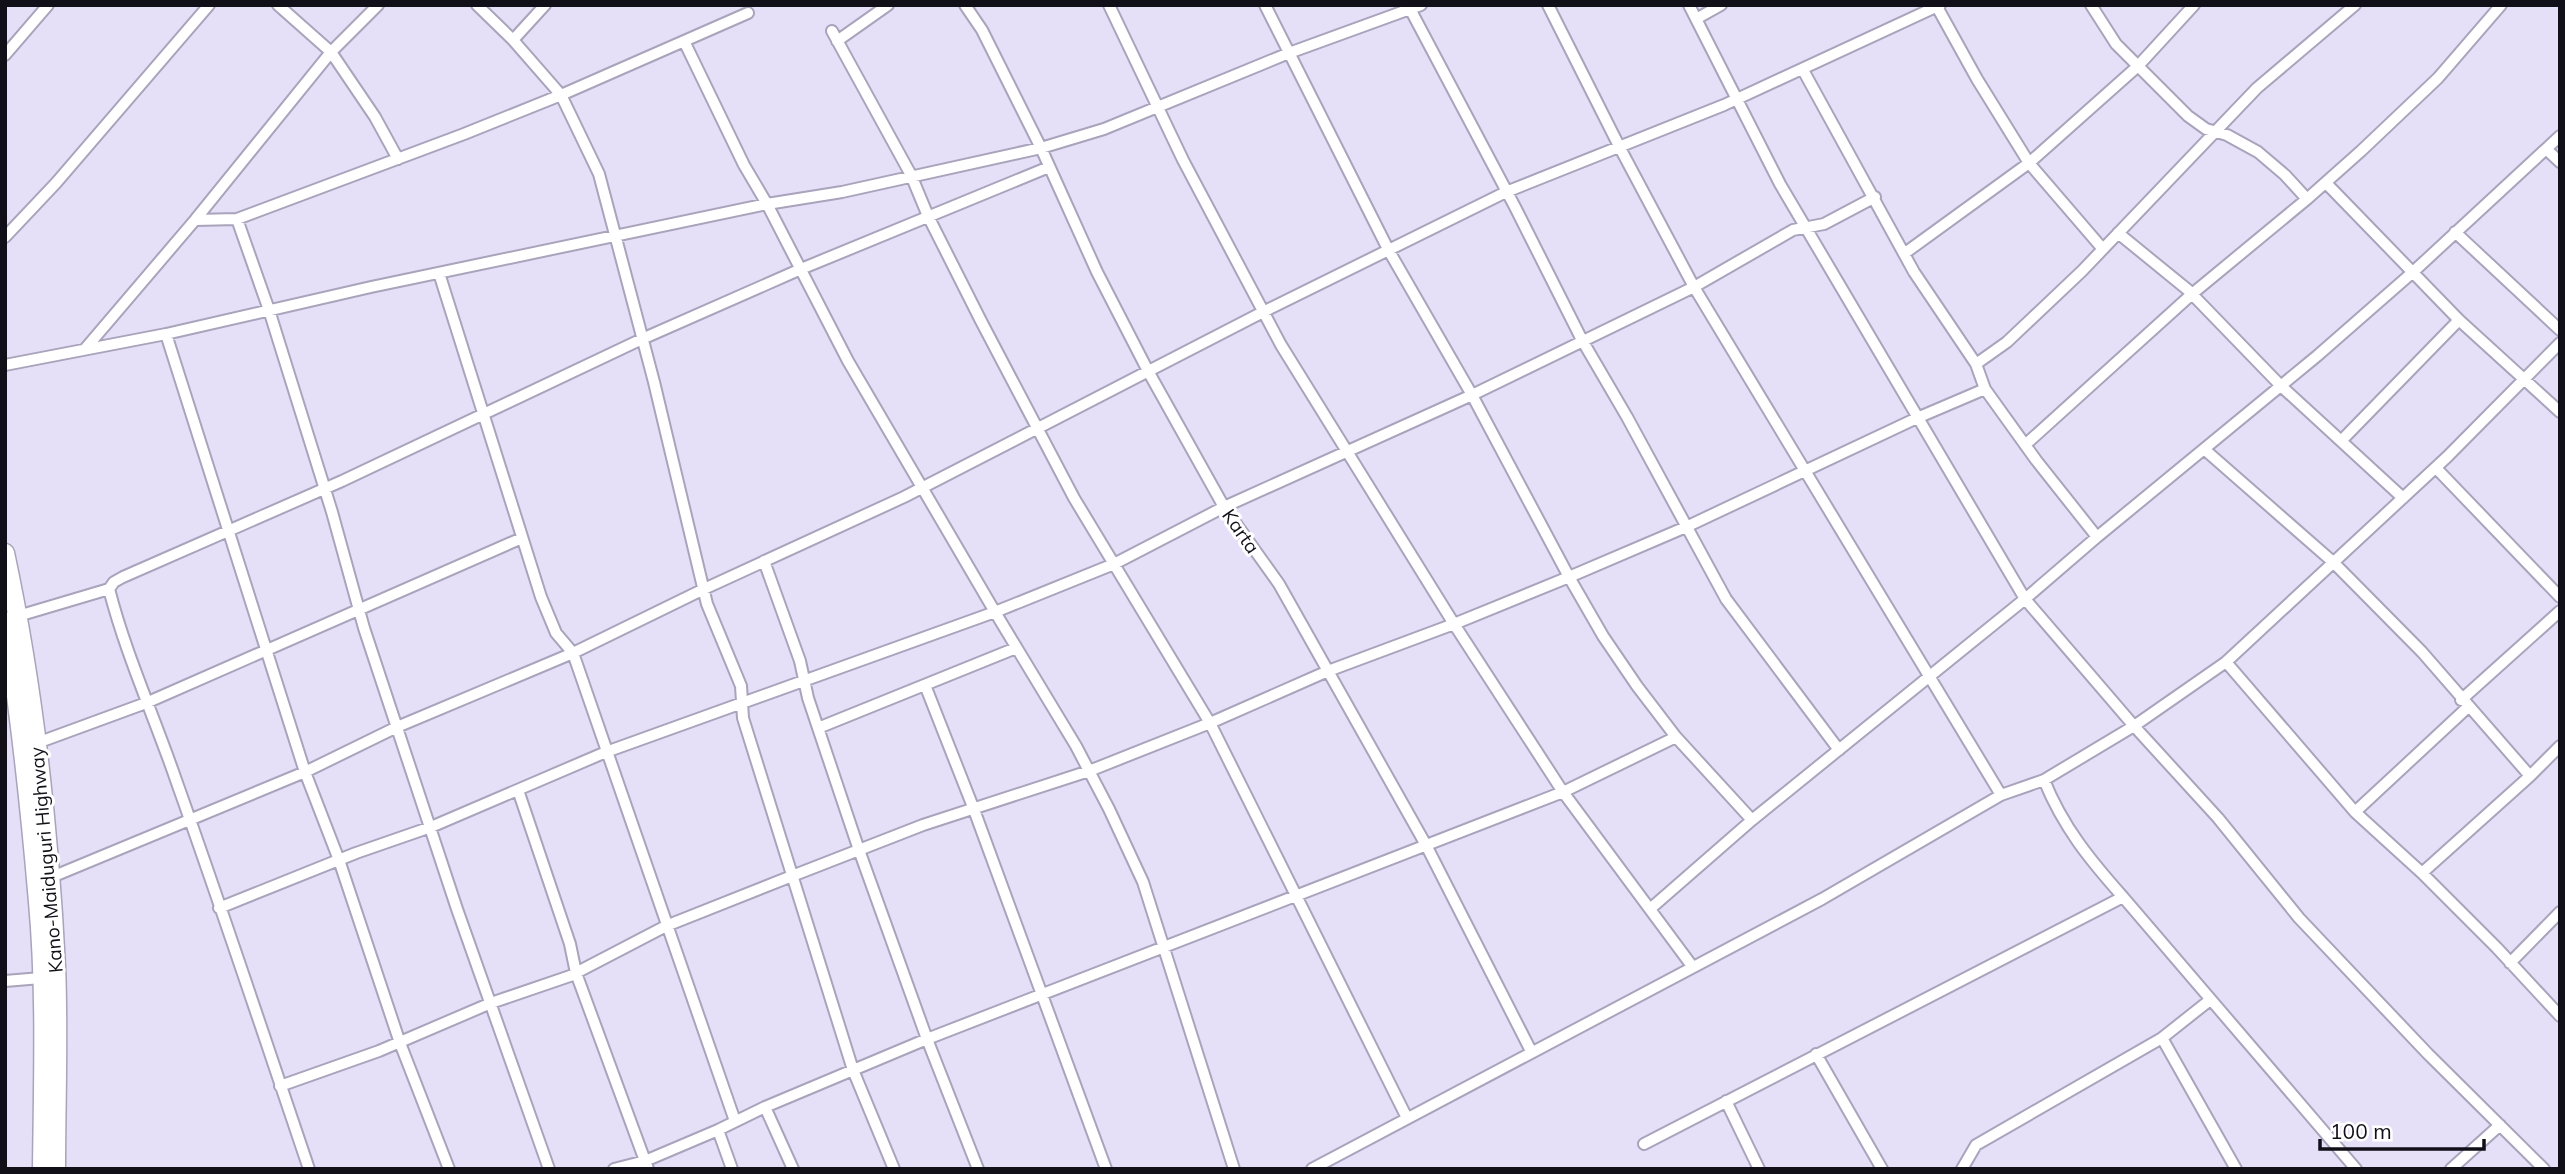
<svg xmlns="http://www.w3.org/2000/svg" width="2565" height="1174" viewBox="0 0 2565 1174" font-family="Mulish,sans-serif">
<rect width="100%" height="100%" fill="#e5dff8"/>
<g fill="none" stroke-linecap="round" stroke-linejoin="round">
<!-- minor casing -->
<g stroke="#a9a3bb" stroke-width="14">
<path id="minor" d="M278,5l53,47 44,65 23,42
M477,5l36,35 48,55 38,79 55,208 53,222 34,82 2,32 110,352 41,99
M965,5l17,25 59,118 56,124 51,99 76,136 55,77 147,261 105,206
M1109,5l74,155 98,185 173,279 109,168 129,174
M1265,5l124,246 83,144 97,182 34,59 34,50 39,51 76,83
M1408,5l107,202 67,133 45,77 99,182 113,151
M1548,5l72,143 74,139 307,508
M1689,5l91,179 245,415 109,127 84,92 81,100 129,136 116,115
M1936,5l41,74 52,84 73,85
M2091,5l25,39 72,72 18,13 21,6 31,17 27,23 22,24
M1696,19l25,-14
M832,31l79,144 17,41 53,105 93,177 136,225 197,395
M513,40l32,-35
M684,41l60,124 23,39 81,157 147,251 81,134 33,63 34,73 91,287
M837,41l51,-36
M5,55l43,-50
M1803,70l111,202 62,92 9,25 51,71 61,77
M2546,149l14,13
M2326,183l133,137 101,92
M237,219l32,91 63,202 32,116 93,281 92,260
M195,220l42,-1 227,-85 97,-39 187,-82
M2455,232l105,98
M2118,233l70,57 93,96 60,55
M5,237l51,-54 153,-178
M1905,253l124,-90 109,-97 56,-61
M439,273l102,324 15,36 17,20 162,468
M166,334l139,438 34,88 61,183 49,126
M85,349l110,-129 136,-168 47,-47
M1976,364l31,-22 75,-71 175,-183 98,-83
M5,365l161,-31 205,-47 396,-83 75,-12 199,-44 63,-19 185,-76 132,-48
M2025,445l167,-151 115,-95 54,-48 77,-73 63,-73
M2204,449l129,113 89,90 108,124
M2436,468l124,129
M2403,498l-62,-57 118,-121
M764,561l36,100 8,37 51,152 68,189 51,130
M109,589c17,66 45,127 67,191 46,129 89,259 133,389
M18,616l91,-27 5,-7 9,-5 219,-96 300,-142 159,-70 248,-102
M2226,662l129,150 67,61 75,75 63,68
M925,685l48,122 133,362
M2461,700l99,-89
M818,728l198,-80
M37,743l109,-40 376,-165
M518,790l52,154 6,29 72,196
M2355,812l113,-105
M2422,873l108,-97 30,-30
M47,879l258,-107 92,-45 176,-74 131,-64 200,-92 359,-185 243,-120 218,-87 216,-100
M2123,897l233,272
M219,908l137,-55 75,-26 175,-75 389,-140 119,-48 110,-57 248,-112 222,-108 99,-57 31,-6 51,-27
M1650,909l102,-89 273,-221 72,-62 220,-181 96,-84 147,-136
M2510,963l50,-51
M5,981l36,-3
M2162,1038l74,131
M1816,1054l66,115
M280,1086l99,-35 112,-48 79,-27 96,-50 126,-50 131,-51 166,-54 121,-48 118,-52 126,-47 115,-47 117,-50 231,-109 68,-29
M1726,1101l33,68
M765,1107l28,62
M718,1130l14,39
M1644,1144l479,-247c-33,-37 -60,-70 -79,-117
M614,1169l31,-8 73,-31 47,-23 162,-68 636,-247 113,-55
M1312,1169l510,-270 179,-104 43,-15 90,-54 92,-64 221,-205 113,-114
M1962,1169l14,-24 186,-107 48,-38
M2451,1169l49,-44"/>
</g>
<!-- trunk casing -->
<g stroke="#a9a3bb" stroke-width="21">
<path id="trunk" d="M5,553c29,135 44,275 51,413 3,68 0,135 0,203
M5,621c15,93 25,187 33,281 8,88 5,178 4,267"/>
</g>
<!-- minor -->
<use href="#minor" stroke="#fff" stroke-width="10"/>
<!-- trunk -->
<use href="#trunk" stroke="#fff" stroke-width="18"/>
</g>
<g text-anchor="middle" stroke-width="6" stroke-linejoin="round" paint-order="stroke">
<!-- street labels -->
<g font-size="19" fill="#110f17" stroke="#fff">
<text transform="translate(1241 531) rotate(55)" y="7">Karta</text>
<text transform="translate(46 860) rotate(-95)" y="7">Kano-Maiduguri Highway</text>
</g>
</g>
<!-- border -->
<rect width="2565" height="1174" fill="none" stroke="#110f17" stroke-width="14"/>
<!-- scale -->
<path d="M2320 1139v10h164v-10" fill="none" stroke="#110f17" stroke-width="3.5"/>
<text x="2330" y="1139" font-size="21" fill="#110f17" stroke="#ffffff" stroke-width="5" paint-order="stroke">100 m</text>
</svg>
